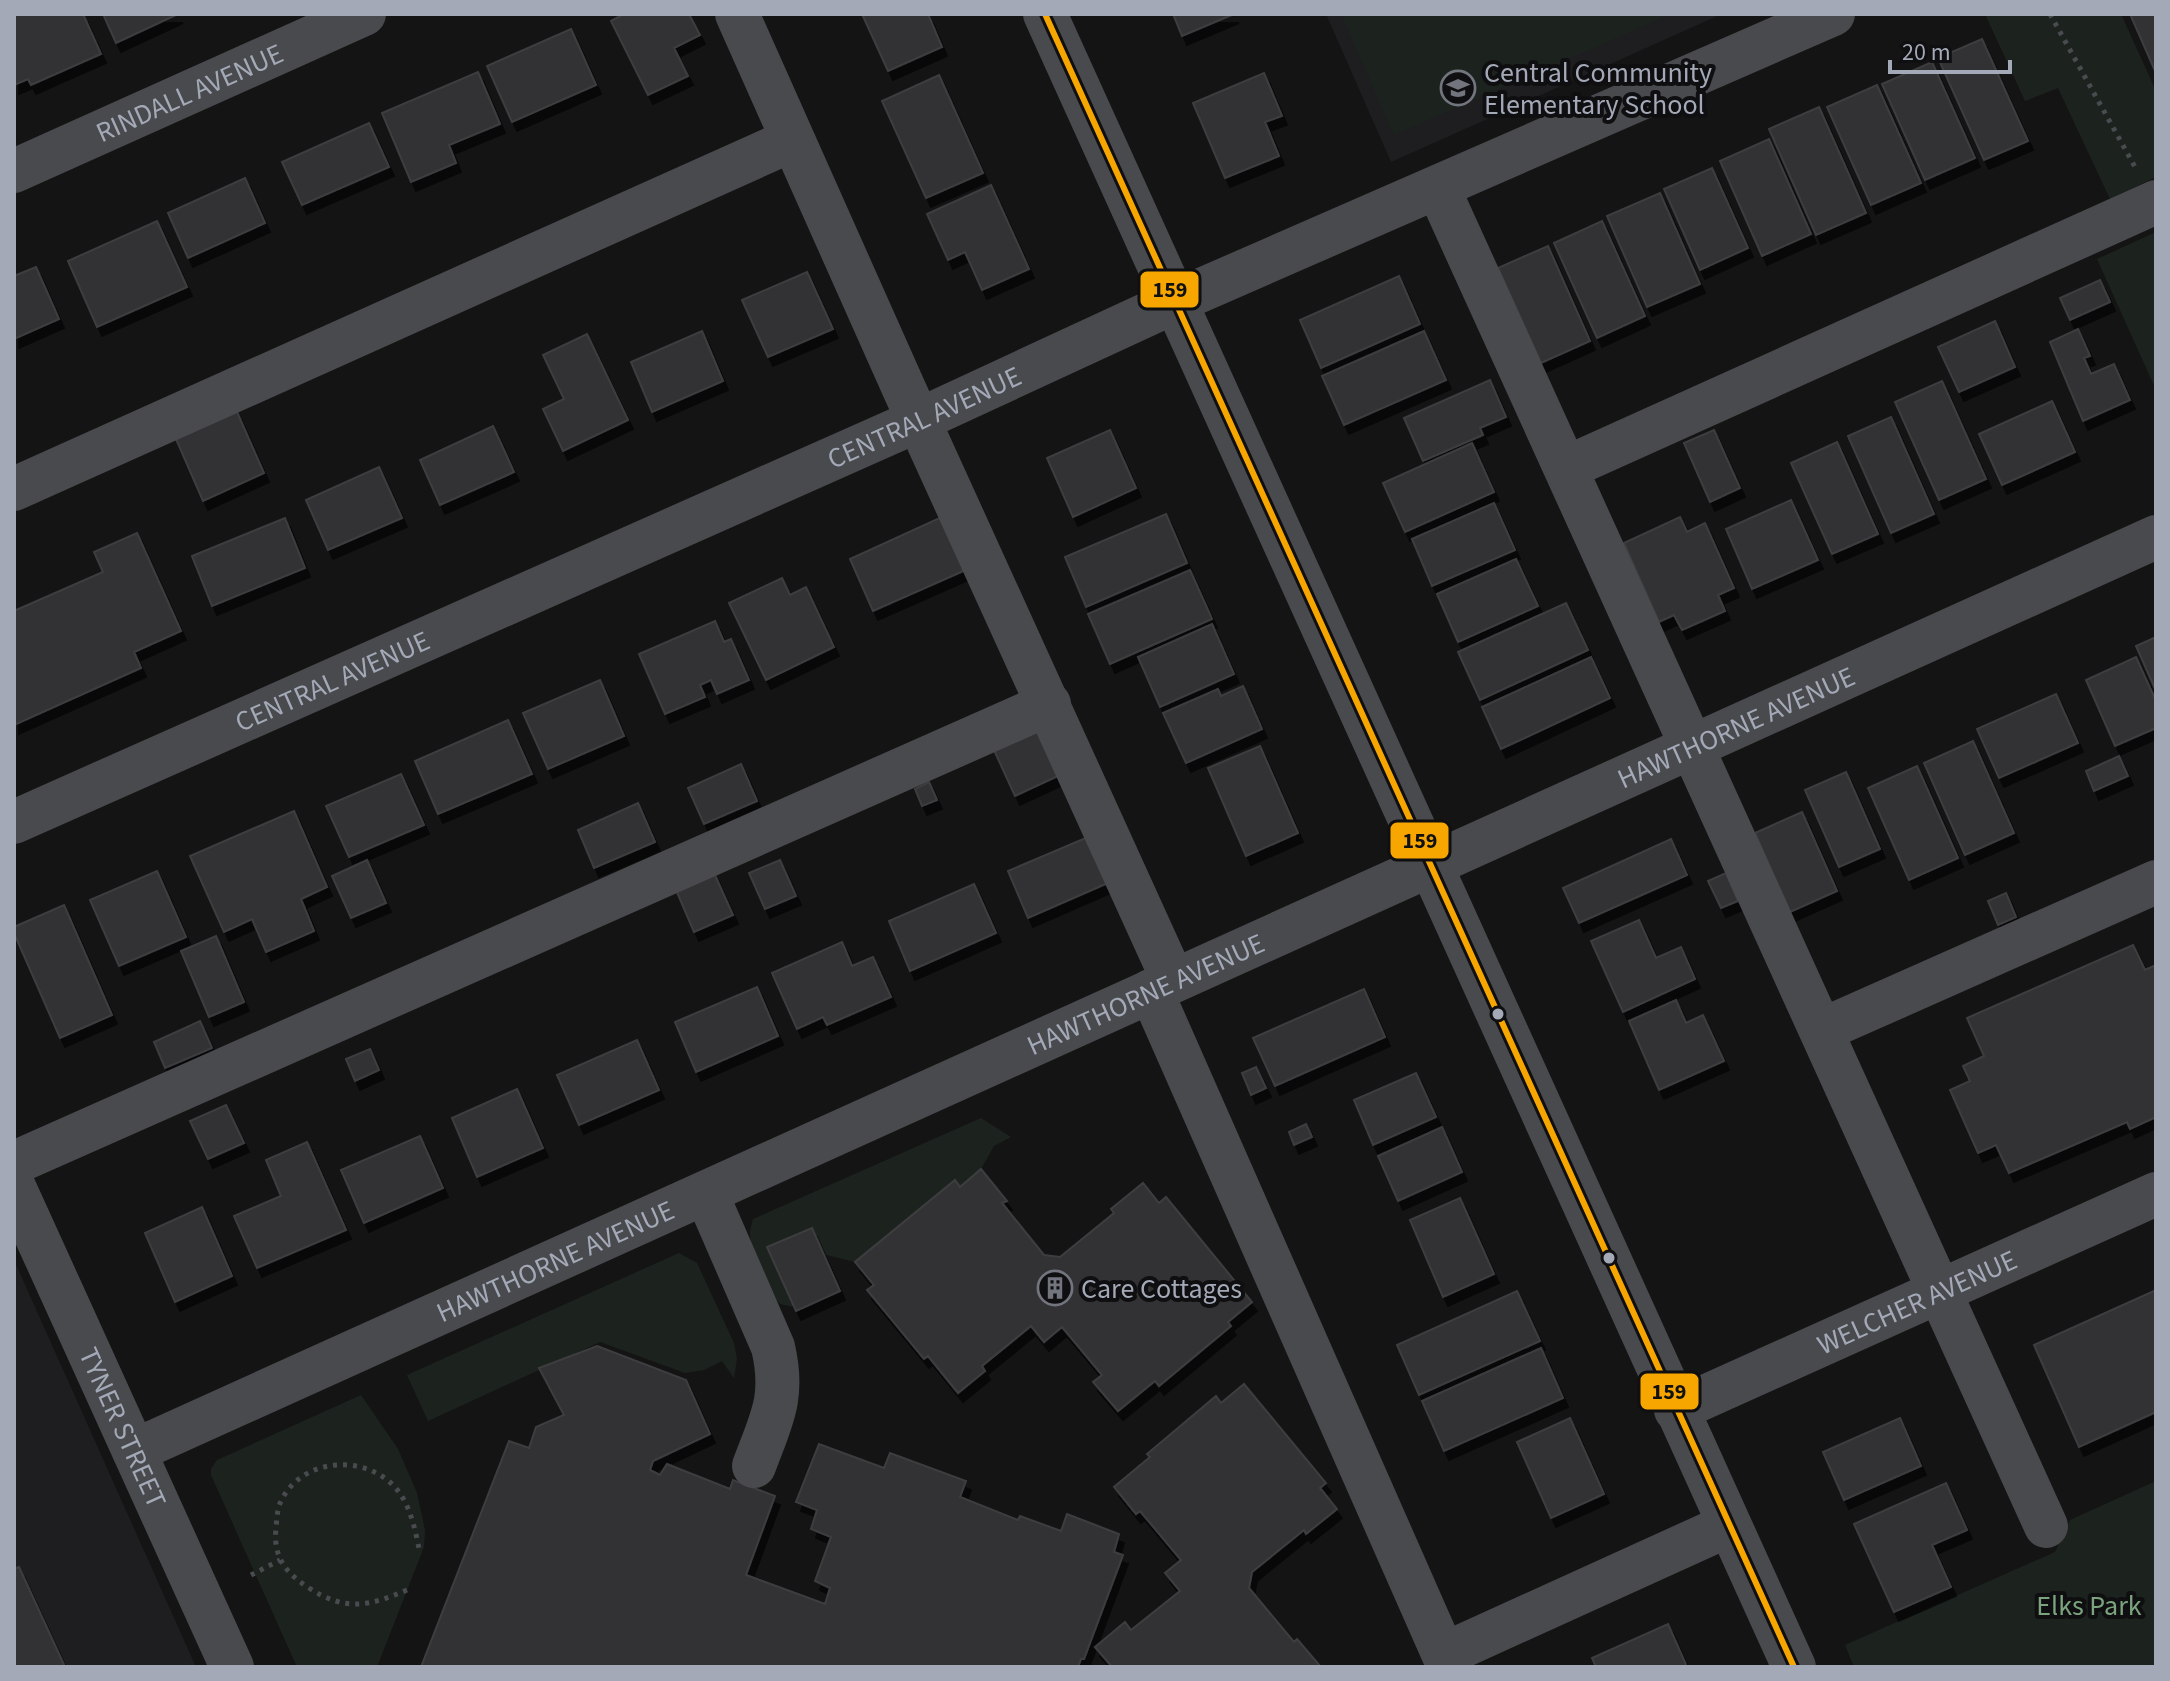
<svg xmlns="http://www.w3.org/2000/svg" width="2170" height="1681" viewBox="0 0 2170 1681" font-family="'Source Sans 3',sans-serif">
<defs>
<filter id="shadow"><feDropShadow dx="5" dy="9" stdDeviation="0" flood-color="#0009"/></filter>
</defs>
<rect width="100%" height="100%" fill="#141414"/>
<!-- built -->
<path fill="#1e1e20" d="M1326,14h396l-331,148z
M14,1260l182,407h-182z"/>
<!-- green -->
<path fill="#1c231e" d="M1341,14h330l-277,121z
M1985,14h136l35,77v86l-46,22 -52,-111 -33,13z
M2156,232v158l-59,-131z
M981,1118l30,19 -17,9 -13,23 -21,18 -6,-6 -99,81 -32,-8 -12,-26 -43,19 26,60 -14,-3 -8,-9 -21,-49 -1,-15 3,-12z
M679,1253l18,10 37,80 3,16 -3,19 -12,-17 -18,9 -19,3 -85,-31 -172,79 -21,-46z
M361,1395l37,54 19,44 8,37 -1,17 -47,120h-80l-86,-192v-6l6,-9z
M2156,1481v186h-302l-9,-22 210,-93 15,-32z"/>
<!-- building -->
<path fill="#323234" stroke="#3d3e41" stroke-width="2" filter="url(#shadow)" d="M14,14h69l18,40 -70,31 -3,-6 -14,6z
M103,14h75l-62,29z
M624,14h65l11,21 -26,13 14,28 -40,19 -37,-74z
M862,14h66l14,33 -54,24z
M1173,14h61l-52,22z
M2130,14h26v59z
M571,29l25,56 -84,37 -25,-56z
M1982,39l46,102 -44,19 -46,-102z
M1932,62l43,96 -50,22 -43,-96z
M478,72l22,52 -51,21 7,18 -45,19 -29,-69z
M1264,73l18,43 -17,6 14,34 -54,22 -32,-75z
M939,75l44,98 -57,25 -44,-97z
M1877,85l44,98 -50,22 -44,-98z
M1819,107l47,106 -50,22 -47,-106z
M369,123l20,44 -87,38 -20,-43z
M1769,139l42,95 -49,22 -42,-95z
M1712,168l36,80 -48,22 -36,-81z
M245,178l20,45 -77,35 -20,-45z
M991,185l38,84 -47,21 -17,-38 -17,8 -21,-46z
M1660,193l40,91 -53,23 -40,-91z
M157,221l30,66 -90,40 -29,-66z
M1602,221l43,95 -48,22 -43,-95z
M1548,246l42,95 -49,22 -43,-95z
M36,267l23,52 -45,20v-63z
M807,272l26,57 -65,28 -26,-57z
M1399,276l21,48 -99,44 -21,-48z
M2100,280l10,22 -40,18 -10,-22z
M1995,321l20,46 -56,25 -21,-45z
M2078,329l12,27 -6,2 7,16 23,-10 16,36 -47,21 -33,-79z
M702,331l21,50 -71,31 -21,-50z
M1424,331l22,49 -102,45 -22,-49z
M587,334l41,86 -65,31 -20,-42 21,-10 -21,-44z
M1490,380l16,37 -26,11 3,7 -60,26 -19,-43z
M1942,381l44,98 -47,21 -44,-98z
M2052,401l23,51 -73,33 -23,-51z
M237,412l27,61 -61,28 -27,-62z
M1891,417l43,97 -43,19 -43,-97z
M493,426l21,46 -74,33 -20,-45z
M1110,430l26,58 -63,29 -26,-59z
M1714,430l26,58 -30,14 -26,-59z
M1837,442l41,92 -46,20 -41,-91z
M1472,443l22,49 -89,40 -22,-49z
M379,467l23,51 -74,32 -22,-50z
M1791,500l27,60 -66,29 -26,-60z
M1494,503l21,47 -83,36 -20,-47z
M1166,514l21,49 -101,44 -21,-50z
M944,516l24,53 -95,42 -23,-52z
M1680,517l7,15 18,-9 29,65 -16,7 7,16 -43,19 -8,-15 -15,7 -35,-79z
M285,518l20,50 -93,38 -20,-50z
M137,533l44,98 -47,21 7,16 -127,57v-114l89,-39 -9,-20z
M1516,559l22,47 -80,36 -21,-48z
M1190,570l22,49 -102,45 -22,-50z
M782,578l8,17 16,-8 28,60 -68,33 -37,-77z
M1566,603l22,47 -108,50 -22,-48z
M715,621l9,21 7,-3 18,41 -32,14 -6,-14 -11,5 5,12 -40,17 -26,-60z
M1212,624l22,50 -74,33 -22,-50z
M2156,637v54l-20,-45z
M1591,657l19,41 -109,51 -19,-42z
M2136,657l20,44v27l-41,18 -29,-66z
M600,680l24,56 -76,33 -25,-56z
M1243,686l19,43 -76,34 -23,-50 55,-24 3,7z
M2056,694l22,49 -79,35 -22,-49z
M508,720l24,54 -94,40 -23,-53z
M1038,727l22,48 -45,21 -22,-48z
M1973,741l41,92 -49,22 -41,-92z
M1260,746l38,87 -52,23 -38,-88z
M2119,756l9,20 -34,15 -8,-20z
M741,764l16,37 -53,23 -16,-36z
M1917,766l41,92 -49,22 -41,-92z
M1846,772l34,77 -41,18 -34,-77z
M401,774l23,51 -75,32 -23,-51z
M929,782l8,18 -15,6 -7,-17z
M638,803l17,39 -61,26 -16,-38z
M294,811l33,76 -26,12 13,32 -48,21 -14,-33 -28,13 -34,-76z
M1802,812l35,79 -47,21 -35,-79z
M1088,837l20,46 -80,35 -20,-47z
M1671,839l16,36 -108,48 -16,-35z
M367,860l19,43 -35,15 -19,-42z
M780,860l16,36 -31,13 -16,-36z
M157,871l29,66 -67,29 -29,-66z
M714,873l19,42 -39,17 -18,-42z
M1726,873l12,28 -17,7 -13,-27z
M974,884l22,49 -86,38 -21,-50z
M2006,893l10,24 -18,8 -10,-24z
M64,905l48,110 -52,23 -46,-105v-6z
M1639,920l17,38 25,-11 14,32 -72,33 -32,-71z
M216,936l28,66 -35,15 -28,-66z
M842,942l10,24 21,-9 18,40 -64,28 -4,-8 -26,12 -25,-56z
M2133,945l12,25 11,-5v152l-26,12 -3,-7 -118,51 -13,-28 -18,8 -28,-63 20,-9 -7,-15 21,-10 -17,-38z
M757,987l21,49 -82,36 -21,-50z
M1364,989l21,48 -110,49 -22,-48z
M1676,1000l10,23 17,-8 21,46 -65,29 -30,-69z
M200,1021l12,27 -47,20 -11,-26z
M637,1040l22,50 -80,35 -22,-50z
M370,1049l9,21 -24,11 -9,-22z
M1256,1067l10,21 -15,7 -9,-22z
M1416,1073l20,44 -63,28 -19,-45z
M517,1089l26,59 -66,29 -25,-59z
M226,1105l18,38 -36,16 -18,-38z
M1306,1124l6,13 -18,8 -5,-13z
M1442,1127l20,45 -64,29 -20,-45z
M420,1136l23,52 -79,35 -23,-53z
M307,1142l39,88 -89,38 -23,-52 47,-20 -15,-36z
M981,1169l26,32 -5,2 42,52 16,2 54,-44 -3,-4 32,-26 16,20 7,-6 86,105 -24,20 3,4 -72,60 -4,-5 -37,30 -25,-29 9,-7 -40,-48 -18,15 -13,-16 -49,40 3,5 -27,22 -30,-37 -4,3 -57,-69 7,-5 -19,-23 100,-82 5,7z
M1460,1198l34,76 -51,23 -33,-77z
M202,1207l30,69 -57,26 -30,-69z
M812,1228l28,63 -44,20 -29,-64z
M2156,1290v122l-77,35 -45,-102z
M1517,1291l23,50 -121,54 -22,-50z
M597,1346l89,34 24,54 -57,27 -3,9 10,5 7,-11 63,25 3,-9 42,16 -29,79 79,29 5,-16 -15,-7 16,-44 -20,-8 6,-19 -21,-8 23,-58 65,24 6,-15 76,28 -6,16 58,23 2,-4 41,15 6,-17 52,20 -5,18 9,3 -39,104h-3l-3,8h-657l88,-226 20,7 7,-21 28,-12 -25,-47z
M1541,1348l22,50 -119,53 -22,-50z
M1244,1384l82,99 -6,5 17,21 -31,25 -2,-4 -52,42 -3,16 45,54 3,-3 24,28h-209l-17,-20 30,-25 6,8 49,-39 -15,-18 16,-13 -41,-49 -4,3 -22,-27 36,-30 -3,-3 69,-58 5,7z
M1570,1418l34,76 -53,24 -34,-76z
M1900,1418l21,48 -77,34 -21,-48z
M1946,1483l21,47 -35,15 19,42 -57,25 -40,-88z
M19,1567l46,100h-51v-98z
M1668,1624l19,43h-91l-4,-9z"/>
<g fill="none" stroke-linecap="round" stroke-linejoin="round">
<!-- path -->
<path stroke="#4a4b4f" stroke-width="5" stroke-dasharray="4 6" stroke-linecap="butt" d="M2050,14l85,153
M251,1575l29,-15
M407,1590c-38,16 -61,22 -98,-2 -23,-15 -36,-30 -33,-60 1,-10 1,-20 6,-29 24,-45 92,-45 119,-4 11,17 15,39 19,58"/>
<!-- minor -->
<g stroke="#484a4d" stroke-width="44">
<path d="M737,14l168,377 268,589"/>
<path d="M1045,14l749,1653"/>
<path id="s1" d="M14,171l350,-157"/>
<path d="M1438,188l608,1338"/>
<path d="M1566,468l590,-266"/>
<path d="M14,489l778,-349"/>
<path id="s2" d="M14,822l905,-402 255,-118 659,-288"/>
<path d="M1151,991l298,676"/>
<path d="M1822,1030l334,-148"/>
<path d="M14,1163l1035,-459"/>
<path id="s3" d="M14,1187l218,480"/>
<path d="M706,1193l67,154c12,51 -2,73 -19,119"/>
<path id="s4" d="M1676,1410l480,-216"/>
<path id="s5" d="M134,1451l2022,-914"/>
<path d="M1445,1654l284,-129"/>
</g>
<!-- bus-1 casing -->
<g stroke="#0f0e10" stroke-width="12">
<path id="bus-1" d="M1045,14l749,1653"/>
</g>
<!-- bus-1 -->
<use href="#bus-1" stroke="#f7a600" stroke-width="6"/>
</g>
<!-- icons -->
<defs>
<g id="school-ring" transform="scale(1.8)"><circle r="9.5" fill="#0f0e10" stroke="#72757e" stroke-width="1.5"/><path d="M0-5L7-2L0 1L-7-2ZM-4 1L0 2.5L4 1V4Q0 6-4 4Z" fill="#72757e"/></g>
<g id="building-ring" transform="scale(1.8)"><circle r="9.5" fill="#0f0e10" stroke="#72757e" stroke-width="1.5"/><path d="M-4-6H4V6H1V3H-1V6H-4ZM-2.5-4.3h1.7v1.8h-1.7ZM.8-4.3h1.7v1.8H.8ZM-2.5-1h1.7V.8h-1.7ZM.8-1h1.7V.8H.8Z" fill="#72757e"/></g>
</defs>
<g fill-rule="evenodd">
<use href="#school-ring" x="1458" y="88"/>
<use href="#building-ring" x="1055" y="1288"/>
</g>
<!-- markers -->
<g fill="#a4a9b7" stroke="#0f0e10" stroke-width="3">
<circle cx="1498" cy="1014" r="7"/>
<circle cx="1609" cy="1258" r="7"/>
</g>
<g text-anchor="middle" stroke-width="8" stroke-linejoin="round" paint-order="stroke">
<!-- poi labels -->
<g font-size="28" fill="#a4a9b7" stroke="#0f0e10" text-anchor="start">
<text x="1484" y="82">Central Community<tspan x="1484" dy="32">Elementary School</tspan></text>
<text x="1081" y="1298">Care Cottages</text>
</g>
<!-- street labels -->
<g font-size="28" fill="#a4a9b7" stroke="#0f0e10">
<text dy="10" stroke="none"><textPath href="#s1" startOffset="192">RINDALL AVENUE</textPath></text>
<text dy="10" stroke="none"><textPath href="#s2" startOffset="996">CENTRAL AVENUE</textPath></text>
<text dy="10" stroke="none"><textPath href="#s2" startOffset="348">CENTRAL AVENUE</textPath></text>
<text dy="10" stroke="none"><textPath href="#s5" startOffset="1758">HAWTHORNE AVENUE</textPath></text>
<text dy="10" stroke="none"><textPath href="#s5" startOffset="1110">HAWTHORNE AVENUE</textPath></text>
<text dy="10" stroke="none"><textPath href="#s5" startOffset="462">HAWTHORNE AVENUE</textPath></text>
<text dy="10" stroke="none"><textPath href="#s4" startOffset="264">WELCHER AVENUE</textPath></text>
<text dy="10" stroke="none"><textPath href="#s3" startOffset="264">TYNER STREET</textPath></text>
</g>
<!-- park labels -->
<g font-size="28" fill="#7aa37e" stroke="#0f0e10">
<text x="2089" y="1615">Elks Park</text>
</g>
</g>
<g stroke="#0f0e10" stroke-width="3">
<rect x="1139" y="270" width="61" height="39" rx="8" fill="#f7a600"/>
<rect x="1389" y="821" width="61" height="39" rx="8" fill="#f7a600"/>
<rect x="1639" y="1372" width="61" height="39" rx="8" fill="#f7a600"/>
</g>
<g font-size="22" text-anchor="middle" font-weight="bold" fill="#111">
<text x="1170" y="297">159</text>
<text x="1420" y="848">159</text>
<text x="1669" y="1399">159</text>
</g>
<!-- border -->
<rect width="2170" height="1681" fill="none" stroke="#a4a9b7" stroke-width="32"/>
<!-- scale -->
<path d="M1890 60v12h120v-12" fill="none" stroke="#a4a9b7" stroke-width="4"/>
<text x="1902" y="60" font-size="24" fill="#a4a9b7" stroke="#0f0e10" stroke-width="6" paint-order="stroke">20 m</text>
</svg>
